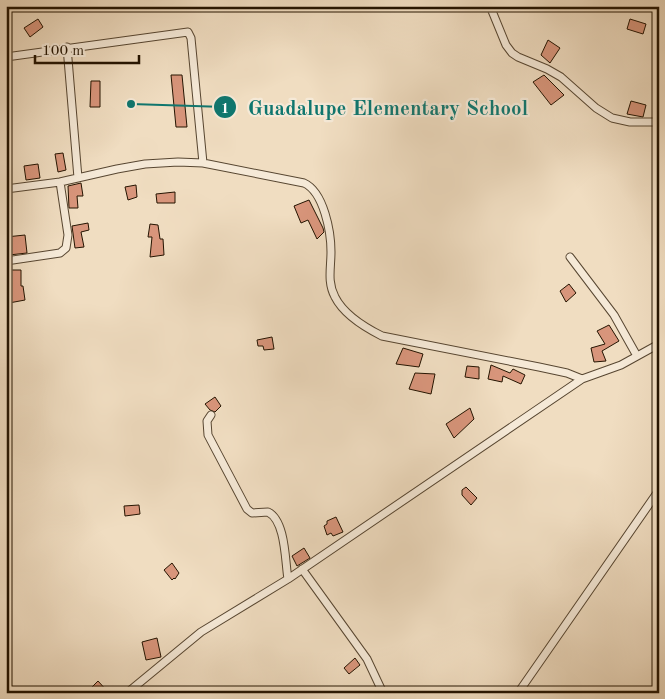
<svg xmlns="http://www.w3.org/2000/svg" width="665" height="699" viewBox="0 0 665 699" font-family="'Old Standard TT',serif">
<rect width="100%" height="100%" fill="#f0ddc1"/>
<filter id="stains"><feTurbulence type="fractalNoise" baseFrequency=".004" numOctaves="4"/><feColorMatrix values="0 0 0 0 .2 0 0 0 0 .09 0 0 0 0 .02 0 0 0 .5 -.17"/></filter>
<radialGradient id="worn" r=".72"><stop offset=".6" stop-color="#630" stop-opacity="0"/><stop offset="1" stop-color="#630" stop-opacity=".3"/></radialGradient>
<!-- building -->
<path fill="#d8957b" stroke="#241401" d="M38,19l5,8 -13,10 -6,-9z
M630,19l16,5 -3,10 -16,-5z
M548,40l12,8 -10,15 -9,-8z
M171,75h11l5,52h-11z
M544,75l20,20 -13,10 -18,-23z
M91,81h9v26h-10z
M631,101l15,4 -3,12 -16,-3z
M63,153l3,17 -8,2 -3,-18z
M38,164l2,14 -14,2 -2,-14z
M81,183l2,13h-6l1,12h-9l-1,-22z
M136,185l1,12 -9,3 -3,-13z
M175,192v11h-18l-1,-9z
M309,200l14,28 1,4 -7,7 -9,-19 -7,3 -7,-17z
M88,223l1,7 -8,2 3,15 -9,1 -3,-22z
M150,224l8,1 2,14h3l1,16 -14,2 2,-20h-4z
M25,235l2,18 -18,2 -3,-18z
M7,270h14v16h2l2,14 -16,3 -3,-14h2z
M569,284l7,9 -10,9 -6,-11z
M609,325l10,16 -17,10 4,10 -12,1 -3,-14 14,-4 -8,-13z
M272,337l2,12 -10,1 -1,-4h-5l-1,-6z
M403,348l20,6 -4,13 -23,-3z
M491,365l19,8 3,-4 12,6 -4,9 -18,-8 -1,6 -14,-3z
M467,366l12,1v12l-14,-2z
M415,373l20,1 -4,20 -22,-5z
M215,397l6,9 -6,6 -5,-2 -5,-6z
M470,408l4,11 -20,19 -8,-14z
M466,487l11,11 -6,7 -9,-10v-5z
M139,505l1,9 -15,2 -1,-10z
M336,517l7,15 -10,4 -2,-3 -4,2 -3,-9 3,-2v-3z
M304,548l6,10 -13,8 -5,-10z
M172,563l7,10 -4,6 -1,-1 -2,2 -8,-10z
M157,638l4,19 -15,3 -4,-18z
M355,658l5,7 -11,9 -5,-6z
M98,681l11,12h-23z"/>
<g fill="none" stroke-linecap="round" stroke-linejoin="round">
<!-- minor casing -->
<g stroke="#574631" stroke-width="9">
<path id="minor" d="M490,6l16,39 6,8 6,4 29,12 14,8 35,31 16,10 18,4h29
M67,47l11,131
M6,57l182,-25 3,6 12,125
M6,189l54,-7 57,-13 28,-5 33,-2 25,1 101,20c20,9 27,49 27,69 0,16 -4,30 4,45 9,18 29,30 47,39l157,31 28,6 15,6
M570,257l44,58 23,41
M6,261l54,-8 6,-5 2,-13 -8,-53
M211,415l-4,6 1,14 39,74 5,4 16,-1c18,9 17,50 20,67
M302,569l65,90 16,34
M127,693l74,-61 87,-53 294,-200 39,-14 38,-21
M518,693l141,-203"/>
</g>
<!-- minor -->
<use href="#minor" stroke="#f5e9d7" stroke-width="7"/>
</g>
<!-- callouts -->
<path fill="none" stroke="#0f766e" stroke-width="2" d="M131 104L225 107"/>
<g fill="#0f766e" stroke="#f5e9d7" stroke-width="2">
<circle cx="131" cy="104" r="5"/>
<circle cx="225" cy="107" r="12"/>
</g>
<g font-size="15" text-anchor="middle" font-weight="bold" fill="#fff">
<text x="225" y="113">1</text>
</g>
<g font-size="21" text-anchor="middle" font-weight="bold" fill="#0f766e" stroke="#f5e9d7" stroke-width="4.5" stroke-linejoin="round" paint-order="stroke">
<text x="388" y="115">Guadalupe Elementary School</text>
</g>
<!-- margin -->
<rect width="665" height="699" fill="none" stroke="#f0ddc1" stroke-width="25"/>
<rect x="8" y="8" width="650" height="684" fill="none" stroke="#241401" stroke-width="2.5"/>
<rect x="12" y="12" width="640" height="674" fill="none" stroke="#241401"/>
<!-- scale -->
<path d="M35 55v8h104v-8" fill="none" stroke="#241401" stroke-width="2.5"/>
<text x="42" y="55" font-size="15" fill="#241401" stroke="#f5e9d7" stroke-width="4" paint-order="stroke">100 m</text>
<rect width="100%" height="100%" filter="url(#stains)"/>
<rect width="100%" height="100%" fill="url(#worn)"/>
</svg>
